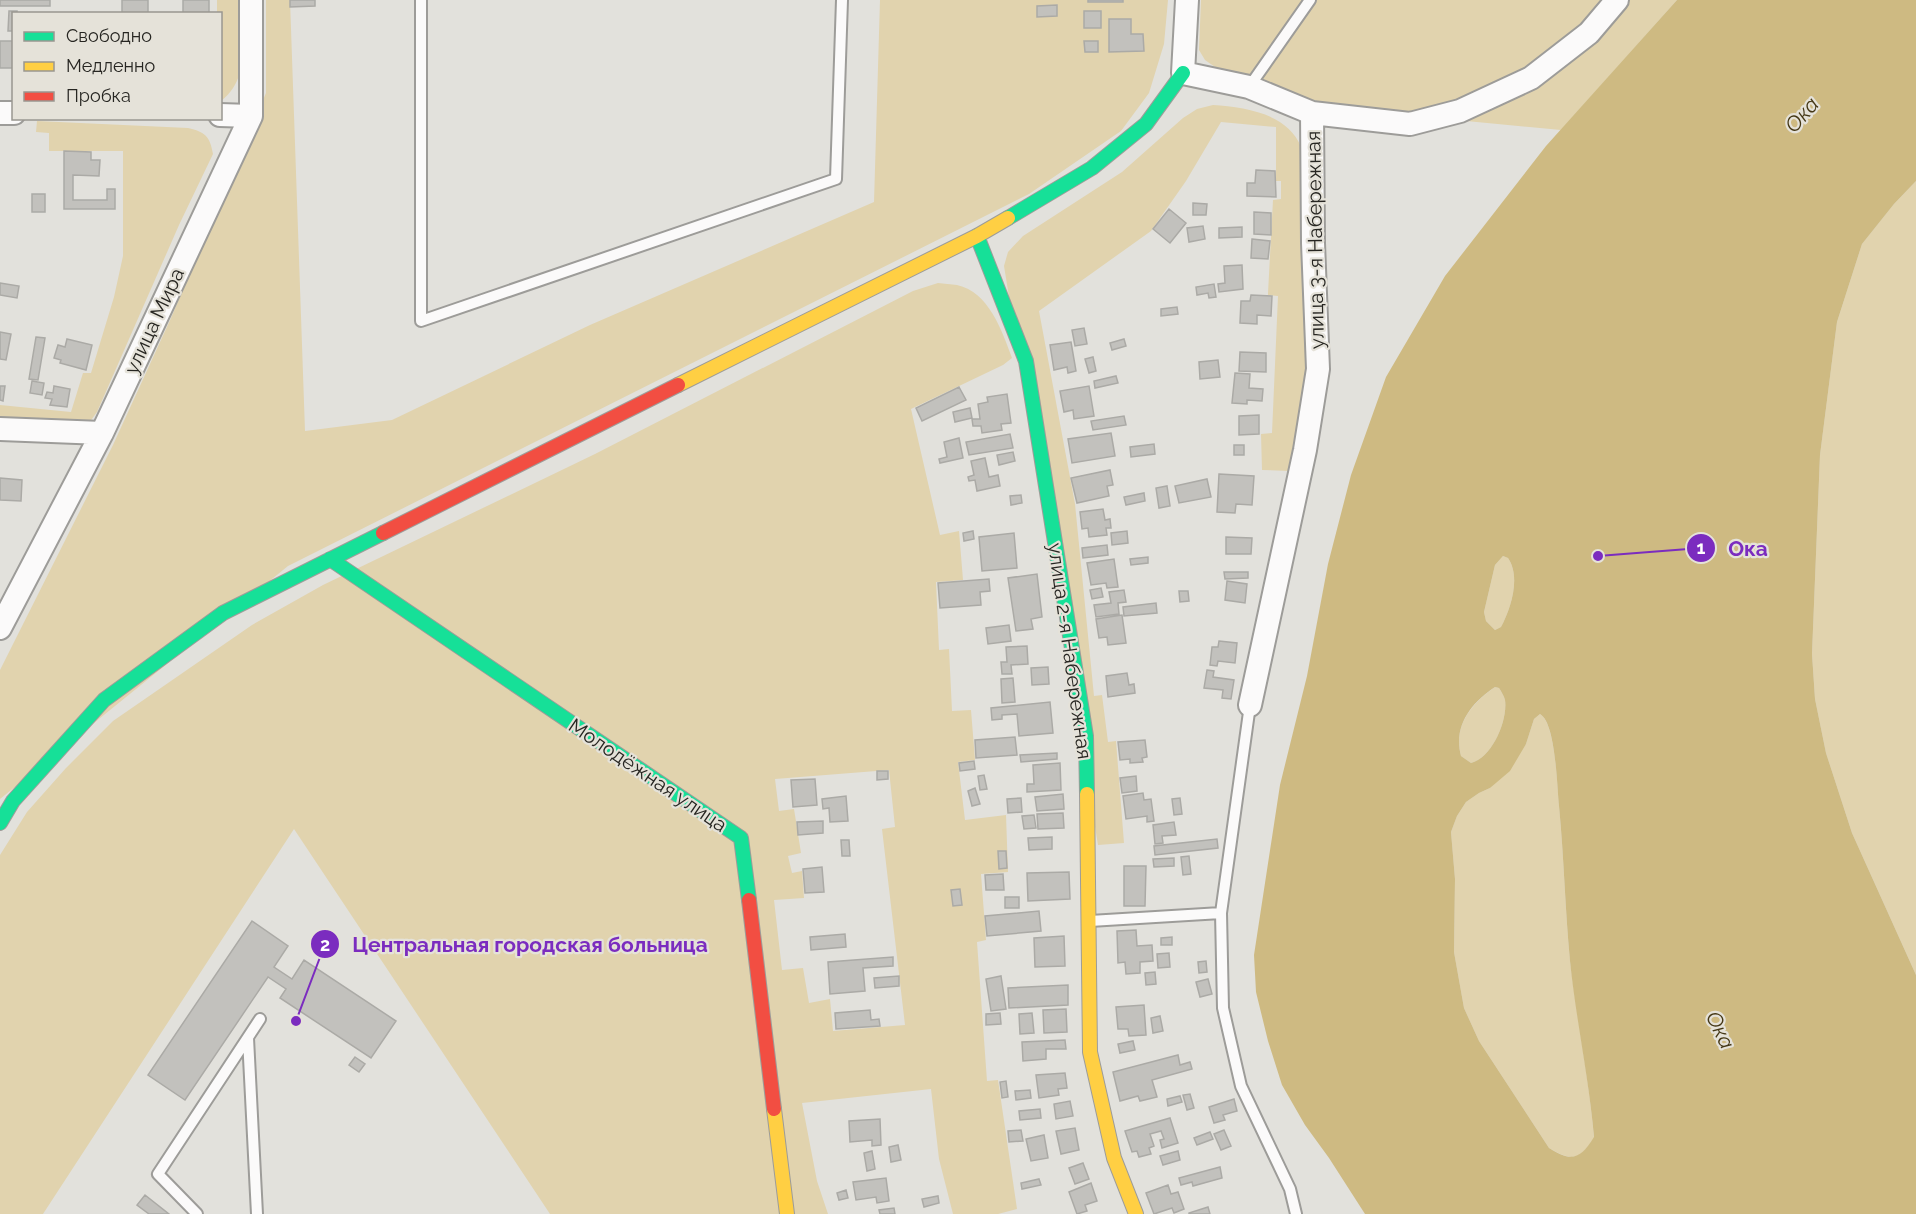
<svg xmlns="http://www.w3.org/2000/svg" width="1916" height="1214" viewBox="0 0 1916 1214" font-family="Raleway,sans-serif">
<rect width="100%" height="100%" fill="#e2e1dc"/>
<!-- green -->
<path fill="#e1d3ae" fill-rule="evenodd" d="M217,0h25l-2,73c-4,12 -9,20 -19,28l-1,-87h-3z
M266,0h24l15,431 87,-11 198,-95 284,-123 6,-202h288l-4,44 -15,49 -28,38 -92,63 -741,372 -288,233v-129l113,-225 58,-127 95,-225z
M1201,0h476l-116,130 -209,-20 -54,-14 -80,-27 -13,-9 -6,-10z
M1213,105c33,2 75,9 88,42l8,217 -19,107 -28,-1 -1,-36 11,-1 6,-137 -10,-1v-2l5,-93 8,-1v-18h-5v-54l-55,-5 -35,59 -35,50 -112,80 36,193 19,192 8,-1 6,47 8,-1 8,102 -26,2 -94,-579 4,-14 15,-16 99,-64 61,-54 14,-9z
M37,121l151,7c17,4 22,8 25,26l-34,71 -82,187 -11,15 -86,2v-24l71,7 12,-39h8l23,-76 9,-41v-105h-74v-18l-13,-1z
M1916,181v794l-64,-142 -26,-80 -11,-54 -3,-45 8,-199 17,-133 25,-78 32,-40z
M938,283c6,1 13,1 19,2 32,7 45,46 55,73l-9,7 -92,44 29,126 19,-4 4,49 -27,2 3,68 10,-1 3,62 19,-1 4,50 -17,2 7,58 41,-5 2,57 -27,2 5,66 -9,2 10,139 11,-1 19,129 -19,5h-45l-14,-55 -8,-70 -129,14 15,78 11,33h-278l-256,-385 -251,385h-43v-359l27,-43 39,-44 47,-47 139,-96 71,-40 272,-131 318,-163zM889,770l6,57 -13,2 23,196 -72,6 -3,-32 -21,4 -6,-35 -21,2 -8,-70 30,-2 -2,-27 -10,2 -4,-17 13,-3 -7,-44 -15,2 -4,-32z
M1503,556l5,2c13,19 3,50 -7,69l-6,3 -9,-9 -2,-9 11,-47z
M1495,687l4,1c2,3 5,8 6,12 3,20 -13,58 -34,63l-10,-7c-8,-30 10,-52 34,-69z
M1540,714c16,10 17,73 19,92 5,52 6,104 11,155 7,59 19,117 24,177 -14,22 -22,24 -45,10l-70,-107 -15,-33 -10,-56 1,-73 -4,-47 6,-16 9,-14 13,-9 11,-5 36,-44 8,-25z"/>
<!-- water -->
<path fill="#ceba82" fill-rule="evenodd" d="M1677,0h239v181l-22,23 -32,40 -25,78 -17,133 -8,199 3,45 11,54 26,80 64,142v239h-551l-36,-56 -24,-33 -23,-40 -14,-44 -12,-49 -2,-37 26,-170 27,-109 21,-112 23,-89 35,-98 59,-101 101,-130zM1503,556l5,2c13,19 3,50 -7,69l-6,3 -9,-9 -2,-9 11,-47zM1495,687l4,1c2,3 5,8 6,12 3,20 -13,58 -34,63l-10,-7c-8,-30 10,-53 34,-69zM1540,714c16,9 17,74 19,92 5,52 6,103 11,155 6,59 19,117 24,176 -14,23 -23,25 -45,11l-70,-107 -15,-33 -10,-56 1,-73 -4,-47 6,-16 9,-14 13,-9 11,-5 20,-17 16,-27 8,-25z"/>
<!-- building -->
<path fill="#c2c1bd" stroke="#abaaa6" stroke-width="1.5" d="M0,0h50v6h-50z
M122,0h26v14h-26z
M183,0h26v14h-26z
M290,0h25v6l-25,1z
M1088,0h35v2h-35z
M1057,5v11l-20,1v-11z
M9,11h8v3h-3v17h-6z
M1084,11h17v17h-17z
M1109,19h22v15h12l1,17 -35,1z
M0,41h14v27h-14z
M1084,41h14v11h-13z
M64,151l27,1v8h9l-1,16 -26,-1v25h34v-11h8v20h-51z
M1256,170l19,1 1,26 -29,-1v-13h8z
M32,194h13v18h-13z
M1193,203l14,1 -1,11h-13z
M1169,209l17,14 -16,20 -17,-14z
M1254,212l17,1v22l-17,-1z
M1203,226l2,13 -16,3 -2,-14z
M1242,227v10l-23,1v-10z
M1252,239l18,2 -2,18 -17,-1z
M1242,265l1,24 -24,3 -1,-8 7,-1 -1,-17z
M0,283l19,3 -2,12 -17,-3z
M1214,284l2,13 -7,1 -1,-5 -11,2 -1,-8z
M1251,295l21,1 -1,20 -14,-1v9l-17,-1 1,-22h9z
M1177,307l1,7 -17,2v-7z
M1084,328l3,16 -12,2 -3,-16z
M0,332l11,2 -5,26 -6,-1z
M36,337l9,1 -7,42 -9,-1z
M67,339l25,6 -6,25 -26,-7 1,-3 -7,-2 4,-13 7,2z
M1124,339l2,7 -14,4 -2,-7z
M1071,342l5,29 -8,2 -1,-6 -13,3 -4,-25z
M1240,352l26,1v19l-27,-1z
M1093,357l3,14 -7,2 -4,-14z
M1218,360l2,17 -20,2 -1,-17z
M1235,373l15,1 -1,14 14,1 -1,12 -15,-1v4l-15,-1z
M1116,376l2,7 -23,5 -1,-7z
M32,381l12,2 -2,12 -12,-2z
M0,386h5l-2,15 -3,-1z
M54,386l16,3 -3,18 -17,-2 2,-6 -7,-1 2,-6 6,1z
M1089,386l5,30 -20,3 -1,-9 -9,2 -4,-21z
M959,387l7,13 -44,21 -6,-13z
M1007,394l4,29 -10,1 1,6 -20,3 -1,-7h-8l-1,-7h8l-2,-15 10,-2 -1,-5z
M970,408l2,10 -17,4 -2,-10z
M1259,415v19l-20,1v-19z
M1124,416l2,9 -33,5 -2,-9z
M1111,433l4,23 -43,7 -4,-24z
M1010,434l3,14 -44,7 -3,-13z
M959,438l4,20 -23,5 -1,-4 8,-2 -3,-15z
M1154,444l1,10 -24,3 -1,-10z
M1234,445h10v10h-10z
M1013,452l2,9 -16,4 -2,-10z
M985,458l4,19 9,-2 2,11 -23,5 -2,-11 -6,1 -1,-4 6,-2 -3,-14z
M1110,470l3,15 -6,1 2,10 -32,7 -6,-25z
M1219,474l35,2 -2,29 -16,-1 -1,9 -18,-1z
M0,478l22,2 -1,21 -21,-1z
M1207,479l4,18 -32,6 -4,-17z
M1167,486l3,20 -11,2 -3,-20z
M1144,493l1,8 -19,4 -2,-8z
M1021,495l1,8 -11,2 -1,-9z
M1103,509l2,11 5,-1 1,9h-5l1,7 -18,2 -1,-9 -6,1 -2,-17z
M973,531l1,8 -10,2 -1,-8z
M1127,531l1,12 -16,2 -1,-12z
M1014,533l3,35 -35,3 -3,-34z
M1226,537l26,1 -1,16h-25z
M1107,545l1,10 -25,3 -1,-10z
M1148,557v6l-17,2 -1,-6z
M1114,559l4,28 -11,1 -1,-5 -15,2 -4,-22z
M1224,572h24v6l-23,1z
M1037,574l5,43 -11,2 2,10 -17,2 -8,-53z
M989,579l1,12 -10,1 1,13 -41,3 -2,-25z
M1227,581l20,3 -2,19 -20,-3z
M1101,588l2,9 -11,2 -2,-9z
M1124,590l2,12 -8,1 1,11 -23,3 -2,-12 17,-2 -2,-11z
M1179,591h9l1,10 -9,1z
M1156,603l1,10 -33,3 -1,-9z
M1122,615l4,28 -18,2 -1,-8 -8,1 -3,-19z
M1009,625l2,16 -23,3 -2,-16z
M1219,641l18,2 -2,20 -17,-2 -1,5 -7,-1 2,-18h6z
M1027,646l1,18 -17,1 1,9h-10l-1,-12h6l-1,-15z
M1048,667l1,17 -17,1 -1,-17z
M1207,670l7,1 -1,6 21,3 -3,19 -9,-1 1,-8 -19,-2z
M1127,673l2,12 5,-1 1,9 -27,4 -2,-21z
M1013,678l2,24 -13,1 -1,-24z
M1050,702l3,31 -34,3 -2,-22 -15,1v4l-10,1 -1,-12z
M1015,737l2,18 -41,3 -1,-18z
M1145,740l2,17 -5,1 1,4 -13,1v-4l-10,1 -2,-18z
M1057,753v6l-36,3 -1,-7z
M974,761l1,8 -15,2 -1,-8z
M1060,763l1,27 -34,2v-8h7l-1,-19z
M877,771h11v8l-11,1z
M984,775l3,14 -7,1 -2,-14z
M1136,776l1,15 -15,2 -2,-15z
M815,779l2,26 -24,2 -2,-27z
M975,788l5,16 -8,2 -4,-15z
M1143,793l1,7 7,-1 3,22 -7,1v-6l-21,3 -3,-23z
M1063,794l1,15 -27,2 -2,-14z
M846,796l2,25 -18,1 -1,-14 -6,1 -1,-10z
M1021,798l1,14 -14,1 -1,-14z
M1180,798l2,16 -8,1 -2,-16z
M1063,813l1,15 -26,1 -1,-15z
M1034,815l2,13 -12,1 -2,-13z
M823,821v12l-25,2 -1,-13z
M1174,822l2,13 -14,1 1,7 -8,1 -2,-19z
M1052,837v12l-23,1 -1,-12z
M1217,839l1,9 -63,7 -1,-9z
M841,840h8l1,16h-8z
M998,851h8l1,17 -8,1z
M1189,856l2,18 -8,1 -2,-18z
M1174,858v8l-20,1 -1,-8z
M1124,866h22l-1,40h-21z
M822,867l2,25 -19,1 -2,-24z
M1069,872l1,27 -42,2 -1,-28z
M1003,874l1,16h-18l-1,-15z
M960,889l2,16 -9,1 -2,-16z
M1005,897h14v11h-14z
M1039,911l2,20 -54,5 -2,-20z
M252,921l36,25 -14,21 18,12 12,-19 92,61 -25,37 -91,-60 6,-9 -18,-12 -83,123 -37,-25z
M1136,930l1,16 15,-1 1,16 -13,1v11l-14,1 -1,-12 -7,1 -1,-32z
M845,934l1,13 -35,3 -1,-13z
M1064,936l1,30 -30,1 -1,-29z
M1172,937v8h-11v-7z
M1169,953l1,14 -12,1 -1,-14z
M893,957v9l-30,2 2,23 -35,3 -2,-32z
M1206,961l1,11 -8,1 -1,-11z
M1155,972l1,12 -10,1 -1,-12z
M899,976v10l-24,2 -1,-10z
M1001,976l5,33 -15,2 -5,-32z
M1208,979l4,15 -12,3 -4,-15z
M1068,985v20l-59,3 -1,-20z
M1144,1005l2,30 -17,1 -1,-7h-10l-2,-22z
M1066,1009l1,23 -23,1 -1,-23z
M870,1010l1,10 8,-1 1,7 -44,3 -1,-16z
M1000,1013l1,11 -15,1v-11z
M1032,1013l2,20 -14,1 -1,-20z
M1160,1016l3,15 -10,2 -2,-15z
M1065,1040l1,9h-20v10l-23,2 -1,-19z
M1133,1041l2,9 -15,3 -2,-9z
M1178,1055l2,10 10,-3 2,7 -40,11 5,17 -17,4 -2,-5 -18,5 -7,-29z
M355,1057l10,7 -6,8 -10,-7z
M1065,1073l2,15 -9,1 1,6 -20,3 -3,-23z
M1006,1081l2,16 -6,1 -2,-16z
M1030,1090l1,8 -15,2 -1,-9z
M1190,1094l4,14 -7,2 -4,-15z
M1180,1096l2,6 -14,4 -1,-7z
M1234,1099l3,12 -14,4 2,5 -11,3 -5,-16z
M1070,1101l3,15 -17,3 -2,-15z
M1040,1109l1,9 -21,2 -1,-9z
M1170,1118l8,25 -16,5 -2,-8 4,-1 -3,-8 -11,3 4,12 -5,2 2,6 -12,3 -2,-6 -5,1 -7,-21z
M880,1119l1,26 -9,1v-6l-22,2 -1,-21z
M1075,1128l4,22 -18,4 -5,-23z
M1021,1130l2,11 -14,1 -1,-11z
M1224,1130l7,16 -10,4 -7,-16z
M1210,1132l3,7 -16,6 -3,-7z
M1044,1135l4,23 -17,3 -5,-22z
M898,1145l3,15 -10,2 -2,-15z
M872,1151l3,18 -8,2 -3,-18z
M1178,1151l2,9 -17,5 -3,-9z
M1083,1163l6,16 -14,5 -6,-16z
M1220,1167l2,11 -29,8 -1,-4 -11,3 -2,-7z
M886,1178l3,23 -12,2 -1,-6 -20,3 -3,-18z
M1039,1179l2,6 -19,4 -1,-6z
M1091,1183l6,18 -12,4 2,6 -10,3 -8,-22z
M1168,1185l3,9 7,-2 6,17 -10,4 -2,-5 -18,6 -8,-21z
M846,1190l2,8 -9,2 -2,-7z
M145,1195l24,19h-20l-12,-9z
M938,1196l1,7 -15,4 -2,-8z
M1208,1207l2,7h-21v-1z
M894,1208l1,6h-15l-1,-4z"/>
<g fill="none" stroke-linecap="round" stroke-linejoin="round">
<!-- lane casing -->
<g stroke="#9d9c99" stroke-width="14">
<path id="lane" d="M421,0v321l415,-142 6,-179
M1249,87l61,-87
M1221,913l2,95 18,78 49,103 6,25
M1090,921l131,-8 29,-208
M248,1038l9,176
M197,1214l-39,-40 102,-155"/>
</g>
<!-- street casing -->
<g stroke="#9d9c99" stroke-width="26">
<path id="street" d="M1187,0l-4,73 66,14 63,26 98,11 50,-13 71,-33 58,-45 28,-33
M0,113h14
M220,115l31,1
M0,429l102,4
M0,628l102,-195 149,-317v-116
M1250,705l55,-255 13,-81 -5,-126 -1,-130"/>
</g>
<!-- fast casing -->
<g stroke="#9d9c99" stroke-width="16">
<path id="fast" d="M1008,218l84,-50 54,-44 37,-51
M977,236l49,125 60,375 1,58
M330,559l411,279 8,62
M0,823l13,-22 91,-101 119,-87 160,-80"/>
</g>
<!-- slow casing -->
<g stroke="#9d9c99" stroke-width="16">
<path id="slow" d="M678,385l299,-149 31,-18
M1087,794l3,258 24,106 22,56
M774,1109l13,105"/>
</g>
<!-- jam casing -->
<g stroke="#9d9c99" stroke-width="16">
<path id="jam" d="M383,533l295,-148
M749,900l25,209"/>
</g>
<!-- lane -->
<use href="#lane" stroke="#fbfafa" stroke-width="10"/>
<!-- street -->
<use href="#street" stroke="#fbfafa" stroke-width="22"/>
<!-- fast -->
<use href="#fast" stroke="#16e098" stroke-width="14"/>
<!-- slow -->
<use href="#slow" stroke="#ffcf43" stroke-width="14"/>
<!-- jam -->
<use href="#jam" stroke="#f24e42" stroke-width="14"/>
</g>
<g text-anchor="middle" stroke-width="4.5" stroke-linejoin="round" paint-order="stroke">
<!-- street labels -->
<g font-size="20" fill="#272622" stroke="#e5e2d9">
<text transform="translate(1315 240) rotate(-91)" y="7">улица 3-я Набережная</text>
<text transform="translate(154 321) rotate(-65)" y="7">улица Мира</text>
<text transform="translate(1070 651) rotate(82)" y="7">улица 2-я Набережная</text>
<text transform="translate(648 775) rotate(34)" y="7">Молодёжная улица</text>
</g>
<!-- water labels -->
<g font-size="21" font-style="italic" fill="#453816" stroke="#e5e2d9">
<text transform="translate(1802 115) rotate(-49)" y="7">Ока</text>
<text transform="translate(1720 1030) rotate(64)" y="7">Ока</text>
</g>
</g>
<!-- callouts -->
<path fill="none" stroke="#7b2cbf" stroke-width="2" d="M1598 556L1701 548M296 1021L325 944"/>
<g fill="#7b2cbf" stroke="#e5e2d9" stroke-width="2">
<circle cx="1598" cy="556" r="6"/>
<circle cx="296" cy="1021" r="6"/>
<circle cx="1701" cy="548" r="15"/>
<circle cx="325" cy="944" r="15"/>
</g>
<g font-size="18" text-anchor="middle" font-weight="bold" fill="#fff">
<text x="1701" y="554">1</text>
<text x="325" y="951">2</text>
</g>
<g font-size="21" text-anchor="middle" font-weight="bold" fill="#7b2cbf" stroke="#e5e2d9" stroke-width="4.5" stroke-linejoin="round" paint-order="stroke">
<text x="1748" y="556">Ока</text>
<text x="530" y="952">Центральная городская больница</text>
</g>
<!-- legend -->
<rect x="12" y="12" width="210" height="108" fill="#e5e2d9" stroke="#999790" stroke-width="1.5"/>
<rect x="24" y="32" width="30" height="9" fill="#16e098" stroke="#999790" stroke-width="1.5"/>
<text x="66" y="42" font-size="18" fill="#272622">Свободно</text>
<rect x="24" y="62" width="30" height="9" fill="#ffcf43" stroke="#999790" stroke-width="1.5"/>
<text x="66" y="72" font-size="18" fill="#272622">Медленно</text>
<rect x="24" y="92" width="30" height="9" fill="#f24e42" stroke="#999790" stroke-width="1.5"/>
<text x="66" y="102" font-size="18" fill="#272622">Пробка</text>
</svg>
